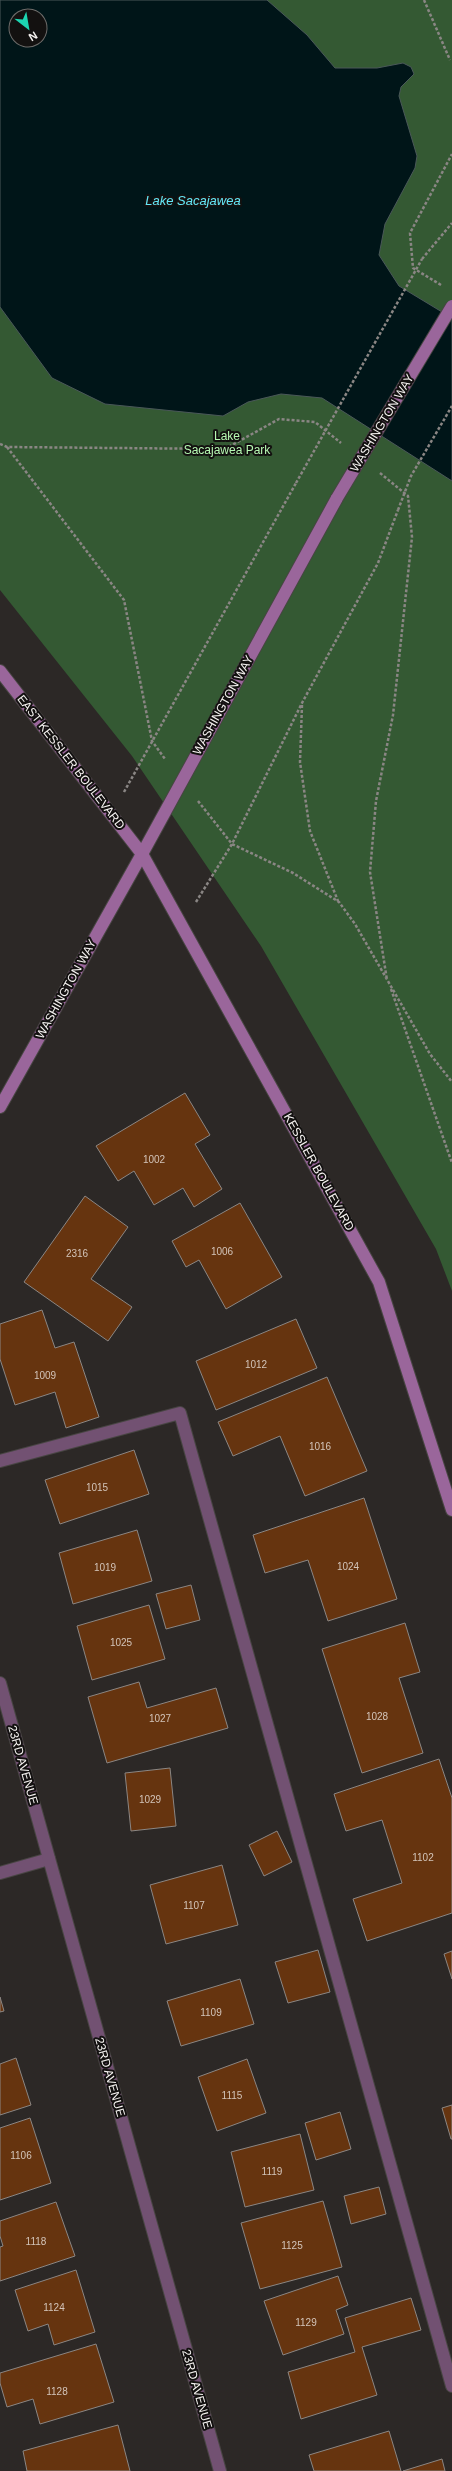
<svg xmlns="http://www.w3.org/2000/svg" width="452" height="2471" viewBox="0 0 452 2471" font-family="Arial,sans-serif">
<rect width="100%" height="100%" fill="#2c2826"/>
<!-- green -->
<path fill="#345933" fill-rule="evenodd" d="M0,0h452v1291l-16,-42 -175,-303 -129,-190 -132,-166zM16,16h24v24h-24z"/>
<!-- water -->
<path fill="#001518" stroke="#4a5859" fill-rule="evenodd" d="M0,0h267l40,35 28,33h42l26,-5 8,4 3,7 -13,13 -2,9 18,60 -2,12 -30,56 -6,31 20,31 53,32v163l-130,-83 -41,-4 -33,8 -25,14 -118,-12 -53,-26 -52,-71zM16,16h24v24h-24z"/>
<!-- building -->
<path fill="#66340f" stroke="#8b8683" d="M185,1093l25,42 -15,9 27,45 -28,18 -11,-19 -29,17 -20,-34 -16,10 -22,-35z
M85,1196l43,31 -37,52 41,28 -24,34 -84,-59z
M240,1203l42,74 -56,32 -27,-49 -13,7 -14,-26z
M42,1310l13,38 19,-6 25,75 -33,11 -11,-36 -40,13 -15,-46v-35z
M296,1319l21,49 -101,42 -20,-49z
M327,1377l40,94 -62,25 -25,-60 -47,20 -15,-34z
M134,1450l15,44 -89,30 -15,-44z
M364,1498l33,101 -69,22 -20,-61 -43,13 -12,-38z
M137,1530l15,51 -79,23 -14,-51z
M191,1585l9,35 -34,9 -10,-35z
M149,1605l16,54 -73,21 -15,-54z
M405,1623l15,49 -21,6 24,75 -61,20 -40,-124z
M139,1682l8,26 69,-20 12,40 -121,35 -19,-66z
M439,1759l13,39v115l-85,28 -14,-42 49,-16 -20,-63 -36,11 -12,-37z
M170,1768l6,58 -45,5 -6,-58z
M277,1831l15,31 -28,14 -15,-31z
M222,1865l16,60 -72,19 -16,-59z
M318,1950l12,42 -42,11 -13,-41z
M452,1951v28l-8,-25z
M240,1979l14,45 -73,22 -14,-45z
M0,1997l4,14 -4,1z
M16,2058l15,47 -31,10v-51z
M247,2059l19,54 -49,18 -19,-54z
M452,2105v34h-1l-9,-31z
M340,2112l11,37 -35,11 -11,-37z
M30,2118l21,65 -51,17v-72z
M300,2134l14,56 -69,17 -14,-55z
M379,2187l7,27 -35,10 -7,-28z
M323,2201l19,66 -82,22 -19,-66z
M56,2202l19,54 -75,25v-34l3,-1 -3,-10v-15z
M76,2270l19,62 -41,13 -6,-21 -20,7 -13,-41z
M338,2276l10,29 -12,5 8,24 -61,21 -19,-54z
M411,2298l10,32 -59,17 15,48 -76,24 -13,-47 67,-20 -10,-34z
M96,2344l18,58 -74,22 -7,-25 -26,8 -7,-24v-10z
M118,2425l12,46h-103l-4,-20z
M389,2431l12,40h-87l-5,-16z
M442,2459l3,12h-42z"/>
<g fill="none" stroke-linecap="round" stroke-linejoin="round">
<!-- lane casing -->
<g stroke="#484543" stroke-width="14">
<path id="lane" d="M0,1461l180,-48 272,973
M0,1873l49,-14"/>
</g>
<!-- street casing -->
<g stroke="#484543" stroke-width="14">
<path id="street" d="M0,1683l220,788"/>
</g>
<!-- secondary casing -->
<g stroke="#484543" stroke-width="14">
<path id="secondary" d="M0,671l142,183 237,428 73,228
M0,1107l142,-253 195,-356"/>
</g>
<!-- path -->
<path stroke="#8a8684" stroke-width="2.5" stroke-dasharray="3 2" stroke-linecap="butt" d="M424,0l26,60
M422,259l30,-36
M441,285l-28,-17 -3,-35 42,-79
M0,444l7,3 218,2 54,-30 36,3 26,21
M7,447l117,153 28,141 13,18
M380,473l28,23 4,41 -19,178 -17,86 -6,71 17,108
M302,705l-2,57 10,69 28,70
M124,792l172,-309
M198,801l34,43 61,29 46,29 16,22 75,130 22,28
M196,902l36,-58 70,-141 76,-140 20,-53
M391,989l61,174"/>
<!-- lane -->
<use href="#lane" stroke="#725172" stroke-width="12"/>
<!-- street -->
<use href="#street" stroke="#725172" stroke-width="12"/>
<!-- secondary -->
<use href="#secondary" stroke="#9a669b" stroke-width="12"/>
<!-- secondary-bridge casing -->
<g stroke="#484543" stroke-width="14" stroke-linecap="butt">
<path id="secondary-bridge" d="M337,498l115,-192"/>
</g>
<!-- path-bridge -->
<path stroke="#8a8684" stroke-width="2.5" stroke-dasharray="3 2" stroke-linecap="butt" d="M296,483l126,-224
M398,510l13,-34 41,-70"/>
<!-- secondary-bridge -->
<use href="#secondary-bridge" stroke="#9a669b" stroke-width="12"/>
</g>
<g text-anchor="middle" stroke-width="4" stroke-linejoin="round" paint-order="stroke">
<!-- number labels -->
<g font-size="10" fill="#d3c4b9">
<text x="154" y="1163">1002</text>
<text x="222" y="1255">1006</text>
<text x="77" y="1257">2316</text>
<text x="256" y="1368">1012</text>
<text x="45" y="1379">1009</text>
<text x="320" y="1450">1016</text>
<text x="97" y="1491">1015</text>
<text x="348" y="1570">1024</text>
<text x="105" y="1571">1019</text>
<text x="121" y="1646">1025</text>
<text x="377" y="1720">1028</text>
<text x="160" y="1722">1027</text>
<text x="150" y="1803">1029</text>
<text x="423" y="1861">1102</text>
<text x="194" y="1909">1107</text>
<text x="211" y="2016">1109</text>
<text x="232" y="2099">1115</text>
<text x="21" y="2159">1106</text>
<text x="272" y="2175">1119</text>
<text x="36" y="2245">1118</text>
<text x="292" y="2249">1125</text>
<text x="54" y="2311">1124</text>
<text x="306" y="2326">1129</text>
<text x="57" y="2395">1128</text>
</g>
<!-- street labels -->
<g font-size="12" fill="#f7f4f2" stroke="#131110">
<text transform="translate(382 423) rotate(-59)" y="4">WASHINGTON WAY</text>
<text transform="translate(223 705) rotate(-61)" y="4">WASHINGTON WAY</text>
<text transform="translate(71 762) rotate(52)" y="4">EAST KESSLER BOULEVARD</text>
<text transform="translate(66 989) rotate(-61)" y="4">WASHINGTON WAY</text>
<text transform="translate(319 1172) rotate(61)" y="4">KESSLER BOULEVARD</text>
<text transform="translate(23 1765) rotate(74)" y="4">23RD AVENUE</text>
<text transform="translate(110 2077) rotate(74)" y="4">23RD AVENUE</text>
<text transform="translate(197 2389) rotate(74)" y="4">23RD AVENUE</text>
</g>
<!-- park labels -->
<g font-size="12" fill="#b6f8b2" stroke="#131110">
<text x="227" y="440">Lake<tspan x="227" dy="14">Sacajawea Park</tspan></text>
</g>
<!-- water labels -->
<g font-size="13" font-style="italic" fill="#64e7f6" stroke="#131110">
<text x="193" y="205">Lake Sacajawea</text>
</g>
</g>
<!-- north arrow -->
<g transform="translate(28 28) rotate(149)"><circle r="19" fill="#131110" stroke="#6e6c6a"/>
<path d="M0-3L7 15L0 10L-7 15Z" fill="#1cd5b1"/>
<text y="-6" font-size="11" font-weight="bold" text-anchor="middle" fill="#f7f4f2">N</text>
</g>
</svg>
